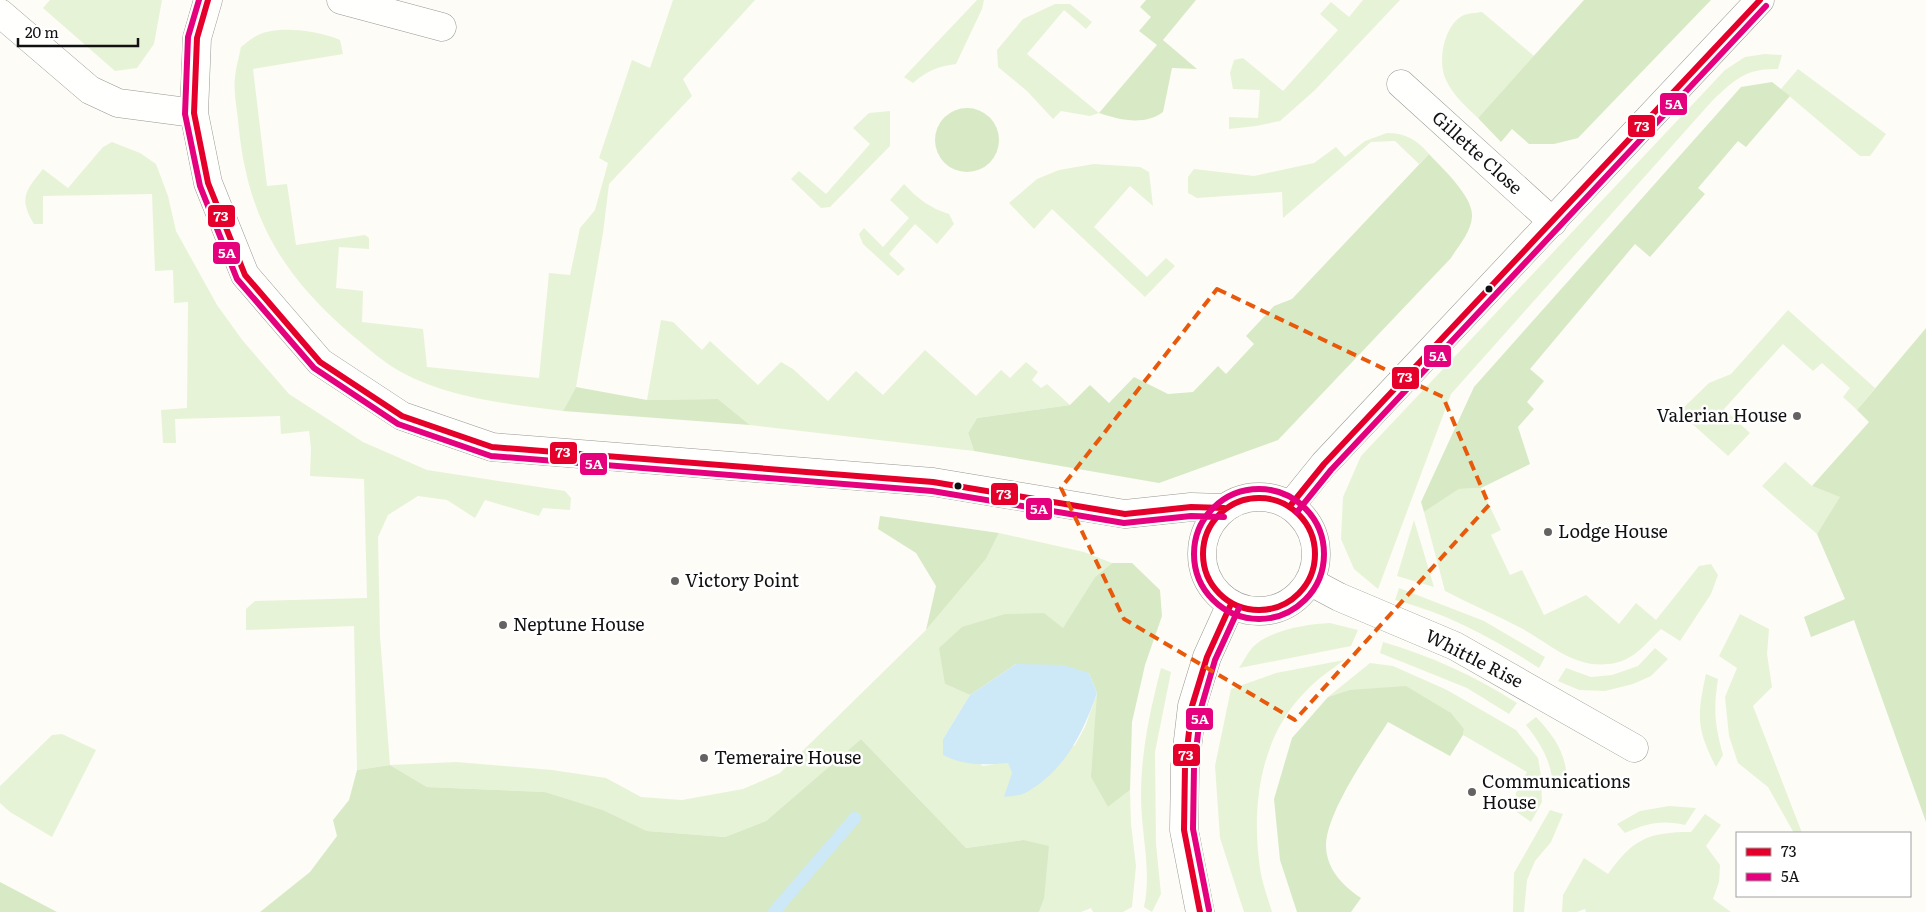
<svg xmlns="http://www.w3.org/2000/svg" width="1926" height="912" viewBox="0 0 1926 912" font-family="Literata,serif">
<rect width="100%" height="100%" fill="#fdfcf7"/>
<!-- green -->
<path fill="#e7f3d7" d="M50,0h112l-8,44 -17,24 -22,3 -72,-63z
M673,0h82l-72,79 9,17 -83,88 -6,49 -27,154 -13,24c-54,-7 -112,-12 -162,-39 -17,-9 -33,-24 -48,-36 -69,-59 -104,-115 -114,-206 -1,-17 -6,-37 -4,-53 1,-10 4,-20 6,-30 5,-4 11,-9 17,-12 21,-10 62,-4 82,5l3,14 -90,15 14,117 20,-2 9,61 69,-10 4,3v11l-30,-2 -3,41 27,3 -1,31 61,7 4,38 112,11 10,-105 21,2 10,-47 15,-18 13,-47 -9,-5 33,-98 18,8z
M977,0h7l-2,9 -26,55c-18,2 -29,7 -43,19l-9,-6z
M1363,0h37l-85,90 -35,31 -24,5 -27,3v-12l29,1 2,-28 -27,-1 -3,-16 4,-13 9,-2 40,33 55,-61 -18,-16 11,-12 18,15z
M1055,4h15l22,18 -6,7 -22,-19 -37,44 72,59 -9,3 -29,-5 -8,8 -26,-28 -29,-24 -1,-17 26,-31z
M1482,12l52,44 -56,62c-12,-11 -25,-23 -32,-38 -9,-18 -2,-54 16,-64 5,-3 14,-3 20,-4z
M1765,54l17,1 -4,14c-32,-1 -44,11 -66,32l-261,293 -73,195 -24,-20 -13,-30 2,-42 18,-41 364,-386 20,-13z
M1798,69l88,65 -16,22h-10l-79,-67z
M890,111v35l-60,61 -9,1 -30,-29 8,-8 27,23 44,-50 -17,-16 16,-15z
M1387,133c19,0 30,7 42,21l-10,10 -24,-23 -24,1 -88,76 -1,-26 -85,6 -9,-5v-16l6,-8 60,7 60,-13 22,-16 9,10 20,-16z
M112,142l28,11 16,11 12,32 8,35 41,74 26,36 46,53 74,48 64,28 138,21 6,7 -1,12 -27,-2 -4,8 -54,-16 -10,18 -28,-18 -29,-4 -30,19 -10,22 2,99 10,129 66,-3 96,8 54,8 35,19 41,3 61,-11 37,-16 146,-143 60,-71 13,-26 85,19 28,11 -17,14 -32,52 -118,55 25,11 -27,44 40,27 25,-4 4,11 63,-28 10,-18 12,-34 -1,35 12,79 22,-17 1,34 5,42 -4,41 -9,5h-30l-2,-4 -10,4h-42l5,-13 -21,-59 -57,8 -105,-109 -95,82 -41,16 -78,-6 -44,-21 -58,-18 -118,-5 -37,-22 -33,5 -3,-144 -108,4v-21l9,-8 112,-3 -3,-119 -54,-3 1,-28 -2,-17 -28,3 -1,-18 -105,3 1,24h-13l-2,-33 26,-2 1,-106 -14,1 -1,-33 -18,1 -3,-77 -109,2v28h-9c-16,-26 -8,-34 9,-55l25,19 35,-41z
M1094,164l46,3 9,5 4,34 -23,-20 -36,41 53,50 19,-19 9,8 -30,31 -93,-88 -18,20 -25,-26 28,-24 22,-9z
M904,184c14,15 26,24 45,30l5,10 -17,20 -22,-20 -26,30 16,15 -7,7 -35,-32 -4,-10 5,-6 19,19 26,-29 -19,-18z
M1788,310l87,78 -18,22 -14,-13 7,-9 -28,-25 -9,8 -30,-27 -59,65 26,24 -22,23 -49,-44 30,-29 22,-9z
M661,320l12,2 29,28 8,-9 48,44 23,-23 12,7 35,32 28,-30 27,24 42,-45 51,46 25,-26 9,8 16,-16 12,10 -6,8 9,8 6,-4 23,21 -93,13 -9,15 6,18 -224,-26 -32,-26 -71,1z
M1785,462l27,24 29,11 -24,37 -55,-48z
M1481,488l20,42 -10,5 19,40 12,-5 22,45 42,-20 33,29 17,-21 20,17 43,-54 12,-2 7,11 -7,19 -31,47 -19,-12c-14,13 -26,30 -46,34 -39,8 -64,-19 -94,-35 -25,-13 -51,-24 -76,-37l-21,-79 35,-23z
M1414,520l20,67 -37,-11z
M1399,588l85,33 61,36 -6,11c-45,-29 -92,-55 -144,-68z
M1740,614l29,15 -2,25 5,33 -19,19 49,127h-8l-26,-46 -30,-24 -9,-27 -4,-39 12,-29 -18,-12z
M1330,623l28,7 -7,16 -112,22c4,-6 8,-14 13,-20 17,-18 55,-24 78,-25z
M1383,642c48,14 92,34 134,61l-8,11 -42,-26 -87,-35z
M1655,648l13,11 -17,17 -18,8 -28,7 -26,-1 -21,-9 8,-13 25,9 21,-2 26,-9z
M1344,660c-13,10 -27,19 -38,31 -46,45 -55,116 -46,177 2,15 8,30 12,44h-28l-24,-74 -5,-72 16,-77 45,-16z
M1370,663l23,3 54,24 69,40 22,28 3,18 1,26 -11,20 -17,-12 2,-17 11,-21 -64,-37 1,-6 -115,-39 -21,7z
M1161,668l10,4 -16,80 1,92 5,50 -9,18 -8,-5c8,-37 -3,-73 -3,-111 0,-44 9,-85 20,-128z
M1706,674l12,5c-5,32 -3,46 5,76l-7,12c-20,-39 -19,-51 -10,-93z
M1536,717c23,24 31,40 32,73l-14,1c-3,-29 -10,-43 -28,-66z
M62,734l34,16 -44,87 -42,-25 -10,-9v-17l52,-51z
M1669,806l27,2 -11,17c-25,-5 -37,-2 -60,8l-8,-9 23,-13z
M1550,810l13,4 -12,28 -16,19 -8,19 -3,32h-11l1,-39z
M1705,814l16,11 -15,21 14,19 -1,17 -6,17 18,13h-145l-1,-3 -8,3h-15l1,-17 21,-37 24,16c25,-35 40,-42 83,-42z"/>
<!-- forest -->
<path fill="#d8eac5" d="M1146,0h50l-33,40 34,29 -25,-1 -9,44c-19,14 -43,8 -64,1l58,-68 -18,-14 12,-14 -11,-10z
M1584,0h127l-133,138 -24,6h-25l-17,-15 -11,13 -23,-24z
M1772,82l18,14 -44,51 -8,-6 -40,47 7,6 -55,63 -15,-13 -105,125 14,12 -17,21 7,7 -16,18 12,37 -49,24 -22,1 -35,23 -3,-10 53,-115 267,-300z
M935 140a32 32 0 1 1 64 0a32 32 0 1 1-64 0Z
M1429,154c13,14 45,43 43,63 -1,15 -13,28 -21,41l-173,182 -119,43 -185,-32 -6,-18 9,-15 93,-13 20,-20 19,18 25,-26 34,17 25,-2 25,-26 8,8 28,-30 -8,-8 28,-30 18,-7z
M1926,328v494l-72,-202 -43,17 -7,-20 41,-18 -28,-65 23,-37 -28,-11 57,-64 -12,-12z
M576,387l71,13 71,-1 32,26 -187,-14z
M880,516l119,17 -13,26 -60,71 10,-44 -20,-33 -38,-24z
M1112,563h20l28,27 2,26 -17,49 -13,57 -2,68 -22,17 -17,-30 6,-84 -8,-20 -73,-9 -46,31 -25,-11 -6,-36 23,-21 43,-13 39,-1 19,15 32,-51z
M1406,686l45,27 13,16 -1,6 -13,21 -62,-34c-19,30 -61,89 -62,123 0,24 17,41 35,53l-10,14h-54l-17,-52 -6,-61 18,-61 36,-41 21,-7z
M861,739l105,109 57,-8 26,6 -5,53 -5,13h-779l50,-40 27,-36 -4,-16 16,-20 8,-30 33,-5 37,22 118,5 58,18 44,21 78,6 41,-16z
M0,882l57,30h-57z"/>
<!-- water -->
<path fill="#cde8f7" d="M1016,664l47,1 26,8 8,20c-14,40 -32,77 -70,99 -6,4 -16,4 -23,5l8,-24 -4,-10c-24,2 -43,3 -65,-8v-16l27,-44z"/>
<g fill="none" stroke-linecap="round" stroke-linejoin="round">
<!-- stream -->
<path stroke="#cde8f7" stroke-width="12" d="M774,912l81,-94"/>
<!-- minor casing -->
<g stroke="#979795" stroke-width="29">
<path id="minor" d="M208,0l-11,38 -3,75 14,70 37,92 75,87 82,54 90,31 441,35 192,32 66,-7 33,1
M341,0l101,27
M0,13l90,77 28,13 76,10
M1401,84l152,138
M1202 554a57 57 0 1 1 114 0a57 57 0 1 1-114 0Z
M1290,506l34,-42 436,-464
M1309,581l30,16 116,49 179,102
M1200,912l-16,-82 1,-64 7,-60 15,-49 24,-53"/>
</g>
<!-- minor -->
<use href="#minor" stroke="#fffffe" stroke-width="28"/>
<!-- bus-1 casing -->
<g stroke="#fff" stroke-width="10">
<path id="bus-1" d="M208,0l-11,38 -3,75 14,70 37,92 75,87 82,54 90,31 441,35 192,32 66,-7 33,1
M1203 554a56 56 0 1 1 112 0a56 56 0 1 1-112 0Z
M1290,506l34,-42 436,-464
M1200,912l-16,-82 1,-64 7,-60 15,-49 24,-53"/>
</g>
<!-- bus-2 casing -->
<g stroke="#fff" stroke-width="10">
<path id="bus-2" d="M199,0l-11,37 -3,77 15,72 37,93 77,89 84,56 93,32 441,35 192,32 67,-7 33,1
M1194 554a65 65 0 1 1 130 0a65 65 0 1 1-130 0Z
M1297,512l34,-42 435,-464
M1209,910l-16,-81 1,-62 7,-59 14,-48 24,-52"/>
</g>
<!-- bus-1 -->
<use href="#bus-1" stroke="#e4002b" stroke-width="6"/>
<!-- bus-2 -->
<use href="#bus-2" stroke="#e5007d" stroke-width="6"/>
</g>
<!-- marked area -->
<path fill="none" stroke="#e8590c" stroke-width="4" stroke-dasharray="10 6" stroke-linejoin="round" d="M1217,289l226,108 46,108 -194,215 -171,-101 -63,-131z"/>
<!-- markers -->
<g fill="#111" stroke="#fff" stroke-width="2">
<circle cx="1489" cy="289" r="4.5"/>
<circle cx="958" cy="486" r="4.5"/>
</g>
<g fill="#646362" stroke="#fff" stroke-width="2">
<circle cx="1797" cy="416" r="5"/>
<circle cx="1548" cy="532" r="5"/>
<circle cx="675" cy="581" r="5"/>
<circle cx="503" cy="625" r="5"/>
<circle cx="704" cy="758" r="5"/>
<circle cx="1472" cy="792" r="5"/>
</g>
<g text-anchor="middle" stroke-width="5" stroke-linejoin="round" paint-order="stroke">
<!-- street labels -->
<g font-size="18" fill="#111" stroke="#fff">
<text transform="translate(1477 153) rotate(42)" y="6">Gillette Close</text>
<text transform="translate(1474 659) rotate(27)" y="6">Whittle Rise</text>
</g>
<!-- poi labels -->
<g font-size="18" fill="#111" stroke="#fff" text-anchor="start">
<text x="1787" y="422" text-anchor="end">Valerian House</text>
<text x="1558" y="538">Lodge House</text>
<text x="685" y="587">Victory Point</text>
<text x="513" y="631">Neptune House</text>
<text x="714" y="764">Temeraire House</text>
<text x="1482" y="788">Communications<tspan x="1482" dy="21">House</tspan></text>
</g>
</g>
<g stroke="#fff" stroke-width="2">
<rect x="1659" y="92" width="29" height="24" rx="5" fill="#e5007d"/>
<rect x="1627" y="114" width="29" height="24" rx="5" fill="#e4002b"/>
<rect x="207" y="204" width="29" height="24" rx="5" fill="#e4002b"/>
<rect x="212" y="241" width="29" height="24" rx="5" fill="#e5007d"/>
<rect x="1423" y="344" width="29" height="24" rx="5" fill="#e5007d"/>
<rect x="1391" y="366" width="29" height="24" rx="5" fill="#e4002b"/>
<rect x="549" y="441" width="29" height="24" rx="5" fill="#e4002b"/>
<rect x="579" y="452" width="29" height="24" rx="5" fill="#e5007d"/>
<rect x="990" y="482" width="29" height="24" rx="5" fill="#e4002b"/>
<rect x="1025" y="497" width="28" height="24" rx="5" fill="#e5007d"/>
<rect x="1185" y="707" width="29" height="24" rx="5" fill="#e5007d"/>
<rect x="1172" y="743" width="29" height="24" rx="5" fill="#e4002b"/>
</g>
<g font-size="14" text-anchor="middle" font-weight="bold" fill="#fff">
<text x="1674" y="109">5A</text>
<text x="1642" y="131">73</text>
<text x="221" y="221">73</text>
<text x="227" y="258">5A</text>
<text x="1438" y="361">5A</text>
<text x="1405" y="382">73</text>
<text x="563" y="457">73</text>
<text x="594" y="469">5A</text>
<text x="1004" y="499">73</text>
<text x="1039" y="514">5A</text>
<text x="1200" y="724">5A</text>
<text x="1186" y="760">73</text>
</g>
<!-- legend -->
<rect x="1736" y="832" width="175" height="65" fill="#ffffff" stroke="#a0a0a0"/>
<rect x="1746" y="848" width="25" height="8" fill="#e4002b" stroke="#a0a0a0"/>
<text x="1781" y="857" font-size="15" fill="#111111">73</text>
<rect x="1746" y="873" width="25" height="8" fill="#e5007d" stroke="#a0a0a0"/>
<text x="1781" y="882" font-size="15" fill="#111111">5A</text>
<!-- scale -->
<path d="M18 38v8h120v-8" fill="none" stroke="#111111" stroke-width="2.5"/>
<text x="25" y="38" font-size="15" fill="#111111" stroke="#ffffff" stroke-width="4" paint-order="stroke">20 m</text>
</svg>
